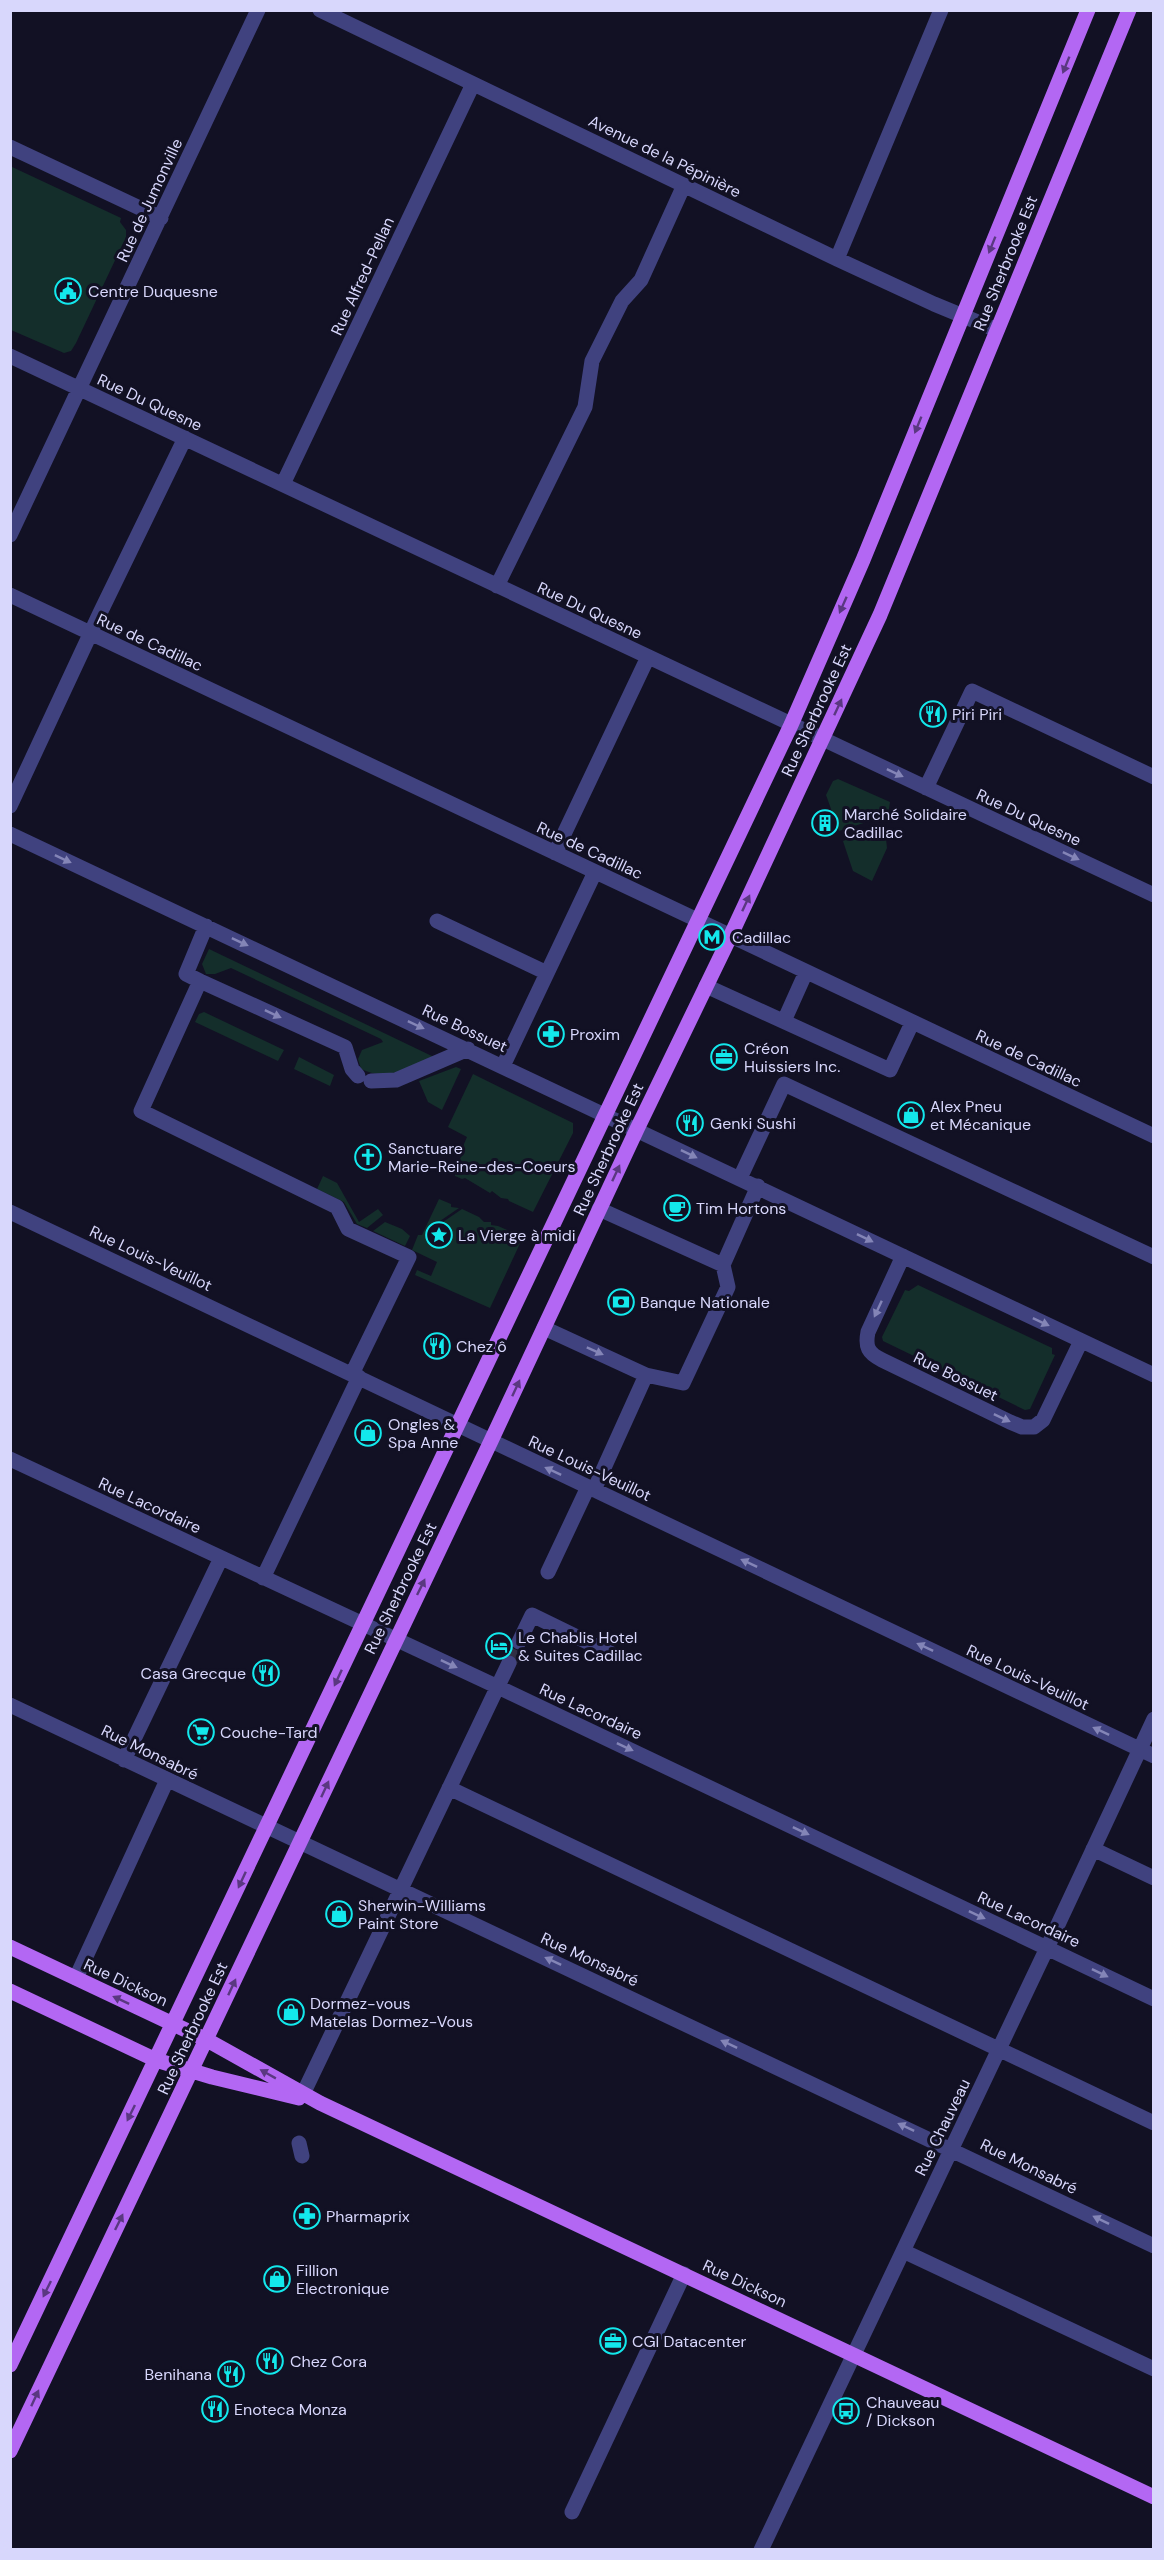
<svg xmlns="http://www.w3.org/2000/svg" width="1164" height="2560" viewBox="0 0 1164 2560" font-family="'DM Sans',sans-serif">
<rect width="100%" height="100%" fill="#121124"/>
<!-- green -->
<path fill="#142e2b" d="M10,166l111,52 -1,4 6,8v7l-50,106 -5,8 -7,2 -53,-23z
M838,779l52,23 -2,13 -49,16 -13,-36 7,-14z
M885,830l2,18 -15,33 -19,-10 -10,-30 24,-9 5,4z
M209,949l227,109c-26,9 -48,24 -75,11l-3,-10 4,-9 21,-8 -2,-3 -150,-71 -16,6h-9l-4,-10z
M204,1012l80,38 -6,11 -83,-39 4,-8z
M299,1057l35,18 -4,11 -36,-17z
M456,1067l5,2 -19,41 -14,-8 -9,-21z
M473,1074l100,49v10l-40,79 -24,-11 -1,-2 -7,-1 -9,-7 -2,2 -25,-15 -3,1 -7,-3v-7l8,-16 -2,-2 6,-14 -19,-10z
M323,1176l14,7 22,39 19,-13 5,6 -16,13 -10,-4 -13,-22 -27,-13z
M439,1199l12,5v3l8,1 -19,13 -1,5 -8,3 -1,4 7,10 8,-1 -2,-5 7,-4 -7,-11 19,-13 17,8 5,5h7v3l7,1 25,11 -33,71 -75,-33 2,-5 14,6 6,-14 -25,-12 6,-15h4z
M385,1222l17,7 8,7 -5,10 -32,-15z
M918,1285l134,63v6l3,1 -25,54 -5,1 -142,-69 -1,-4 23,-47 4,1z"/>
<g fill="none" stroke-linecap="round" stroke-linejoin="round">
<!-- minor-tunnel -->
<path stroke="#302f44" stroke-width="15" stroke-dasharray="15 8" stroke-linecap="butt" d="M509,1663l10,-21"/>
<!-- minor -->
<path stroke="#40427f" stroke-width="15" d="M320,10l517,249 97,45 63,26
M10,147l151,71
M837,259l104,-249
M10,356l1144,539
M283,484l190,-400
M10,535l248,-525
M497,586l88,-179 7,-46 30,-60 19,-21 43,-95
M10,595l1144,541
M926,788l46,-97 182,86
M10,806l90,-193 85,-175
M10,834l1144,541
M555,853l93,-196
M437,921l110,52
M206,926l-20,48 14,7 -59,130 196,96 11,22 61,28 -57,117
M200,981l145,66 7,22 6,7
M706,986l184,84 22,-47
M784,1021l22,-49
M503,1066l92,-194
M371,1081l25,-1 72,-31
M740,1178l44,-94 370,173
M599,1209l124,56
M10,1212l1144,544
M903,1256l-35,76c-3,15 0,21 14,28l128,62 12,5h12l9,-7 38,-79
M544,1328l102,47
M10,1459l488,228 656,312
M594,1490l52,-115 37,8 45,-96 -5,-22 35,-79
M548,1572l40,-85
M263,1578l96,-201
M519,1642l13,-27 82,40
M10,1705l1144,541
M124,1760l97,-202
M449,1788l705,335
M1093,1849l61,29
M76,1978l91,-198
M303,2094l206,-431
M299,2143l3,13
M903,2251l251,118
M572,2512l112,-238
M761,2550l286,-602 107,-229"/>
<!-- major -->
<path stroke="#b367f3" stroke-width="15" d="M10,1947l197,93 113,63 834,394
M10,1991l146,69 56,17 87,21
M10,2365l781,-1640 72,-165 225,-550
M10,2451l481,-1010 146,-312 93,-192 150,-322 249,-605"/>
</g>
<!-- one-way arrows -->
<defs><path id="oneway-solid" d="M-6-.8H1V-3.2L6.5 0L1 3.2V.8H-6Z" transform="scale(1.5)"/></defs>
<g fill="#5a3881">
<use href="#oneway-solid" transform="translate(1066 65) rotate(112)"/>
<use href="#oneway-solid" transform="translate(992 245) rotate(112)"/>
<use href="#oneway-solid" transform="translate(918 425) rotate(112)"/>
<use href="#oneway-solid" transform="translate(843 605) rotate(114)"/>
<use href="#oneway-solid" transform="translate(838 707) rotate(-65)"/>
<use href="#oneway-solid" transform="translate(746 903) rotate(-65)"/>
<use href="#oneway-solid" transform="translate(616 1173) rotate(-65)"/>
<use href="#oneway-solid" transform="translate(516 1388) rotate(-65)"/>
<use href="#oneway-solid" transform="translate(421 1587) rotate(-64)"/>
<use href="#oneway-solid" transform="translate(338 1678) rotate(115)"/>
<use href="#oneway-solid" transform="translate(325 1789) rotate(-65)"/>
<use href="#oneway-solid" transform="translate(242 1880) rotate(115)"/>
<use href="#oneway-solid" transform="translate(232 1987) rotate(-65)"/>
<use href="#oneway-solid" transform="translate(121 2000) rotate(-155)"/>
<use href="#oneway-solid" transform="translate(268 2074) rotate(-151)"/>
<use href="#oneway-solid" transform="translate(131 2113) rotate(116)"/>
<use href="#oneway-solid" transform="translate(119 2222) rotate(-64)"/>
<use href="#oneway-solid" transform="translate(47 2289) rotate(116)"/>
<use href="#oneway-solid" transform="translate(35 2398) rotate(-65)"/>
</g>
<g fill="#8485b7">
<use href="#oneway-solid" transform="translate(895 773) rotate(25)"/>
<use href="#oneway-solid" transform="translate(1071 856) rotate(25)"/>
<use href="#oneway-solid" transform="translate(63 859) rotate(25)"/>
<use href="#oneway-solid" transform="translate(240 942) rotate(25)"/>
<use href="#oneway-solid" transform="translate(273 1014) rotate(25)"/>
<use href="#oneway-solid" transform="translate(416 1025) rotate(25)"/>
<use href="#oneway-solid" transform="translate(689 1154) rotate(26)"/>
<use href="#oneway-solid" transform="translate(865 1238) rotate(26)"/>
<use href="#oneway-solid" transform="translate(878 1309) rotate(115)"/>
<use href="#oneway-solid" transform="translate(1041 1322) rotate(25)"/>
<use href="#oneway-solid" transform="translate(595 1351) rotate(24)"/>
<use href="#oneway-solid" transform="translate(1002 1418) rotate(25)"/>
<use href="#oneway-solid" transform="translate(553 1471) rotate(-155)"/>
<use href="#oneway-solid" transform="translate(749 1563) rotate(-155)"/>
<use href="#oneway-solid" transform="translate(925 1647) rotate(-155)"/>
<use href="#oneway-solid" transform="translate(449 1664) rotate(25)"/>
<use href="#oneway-solid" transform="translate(1101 1731) rotate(-155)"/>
<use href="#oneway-solid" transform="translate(625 1747) rotate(25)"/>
<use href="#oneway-solid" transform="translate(801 1831) rotate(25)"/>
<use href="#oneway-solid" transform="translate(977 1915) rotate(25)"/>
<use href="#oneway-solid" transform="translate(553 1961) rotate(-155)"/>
<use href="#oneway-solid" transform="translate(1100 1973) rotate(26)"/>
<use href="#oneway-solid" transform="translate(729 2044) rotate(-155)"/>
<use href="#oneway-solid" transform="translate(906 2127) rotate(-155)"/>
<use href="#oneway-solid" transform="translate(1101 2220) rotate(-154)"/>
</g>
<!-- icons -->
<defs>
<g id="civic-ring" transform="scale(1.35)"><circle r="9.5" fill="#121124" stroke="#13e8ec" stroke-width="1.5"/><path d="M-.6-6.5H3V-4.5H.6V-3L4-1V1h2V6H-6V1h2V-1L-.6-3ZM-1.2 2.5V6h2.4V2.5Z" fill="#13e8ec"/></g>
<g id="restaurant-ring" transform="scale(1.35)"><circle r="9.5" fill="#121124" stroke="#13e8ec" stroke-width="1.5"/><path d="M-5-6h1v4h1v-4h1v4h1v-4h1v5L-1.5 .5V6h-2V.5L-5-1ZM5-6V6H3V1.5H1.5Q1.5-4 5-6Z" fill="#13e8ec"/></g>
<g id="building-ring" transform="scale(1.35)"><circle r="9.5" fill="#121124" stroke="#13e8ec" stroke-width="1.5"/><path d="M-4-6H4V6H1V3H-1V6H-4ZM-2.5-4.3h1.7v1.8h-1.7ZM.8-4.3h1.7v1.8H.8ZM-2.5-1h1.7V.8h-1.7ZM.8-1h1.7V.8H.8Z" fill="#13e8ec"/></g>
<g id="metro-ring" transform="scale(1.35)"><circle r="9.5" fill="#121124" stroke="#13e8ec" stroke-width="1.5"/><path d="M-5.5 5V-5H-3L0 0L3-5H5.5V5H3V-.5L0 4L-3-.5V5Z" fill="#13e8ec"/></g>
<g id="pharmacy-ring" transform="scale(1.35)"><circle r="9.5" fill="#121124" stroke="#13e8ec" stroke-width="1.5"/><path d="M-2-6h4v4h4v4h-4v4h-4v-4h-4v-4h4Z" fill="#13e8ec"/></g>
<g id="office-ring" transform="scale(1.35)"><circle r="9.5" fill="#121124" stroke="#13e8ec" stroke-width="1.5"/><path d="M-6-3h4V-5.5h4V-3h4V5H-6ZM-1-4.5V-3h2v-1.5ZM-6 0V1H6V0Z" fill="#13e8ec"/></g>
<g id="shop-ring" transform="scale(1.35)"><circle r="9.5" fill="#121124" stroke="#13e8ec" stroke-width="1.5"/><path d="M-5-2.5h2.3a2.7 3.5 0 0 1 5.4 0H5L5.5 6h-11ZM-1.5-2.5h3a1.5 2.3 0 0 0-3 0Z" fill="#13e8ec"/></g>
<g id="church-ring" transform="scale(1.35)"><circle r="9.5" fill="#121124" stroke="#13e8ec" stroke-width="1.5"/><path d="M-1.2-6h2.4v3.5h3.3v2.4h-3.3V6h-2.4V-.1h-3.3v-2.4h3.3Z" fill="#13e8ec"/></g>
<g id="cafe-ring" transform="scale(1.35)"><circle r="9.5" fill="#121124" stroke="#13e8ec" stroke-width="1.5"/><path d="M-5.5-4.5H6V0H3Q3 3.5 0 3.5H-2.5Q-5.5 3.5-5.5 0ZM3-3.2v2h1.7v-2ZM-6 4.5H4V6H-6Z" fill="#13e8ec"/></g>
<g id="sight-ring" transform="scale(1.35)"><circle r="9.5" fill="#121124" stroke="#13e8ec" stroke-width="1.5"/><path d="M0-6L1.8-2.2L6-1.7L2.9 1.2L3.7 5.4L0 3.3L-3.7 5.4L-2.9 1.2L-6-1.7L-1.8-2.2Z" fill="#13e8ec"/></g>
<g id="bank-ring" transform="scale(1.35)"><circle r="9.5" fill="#121124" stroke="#13e8ec" stroke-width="1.5"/><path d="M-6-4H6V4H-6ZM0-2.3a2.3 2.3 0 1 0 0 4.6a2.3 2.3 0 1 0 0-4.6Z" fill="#13e8ec"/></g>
<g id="hotel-ring" transform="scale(1.35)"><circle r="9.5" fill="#121124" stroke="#13e8ec" stroke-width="1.5"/><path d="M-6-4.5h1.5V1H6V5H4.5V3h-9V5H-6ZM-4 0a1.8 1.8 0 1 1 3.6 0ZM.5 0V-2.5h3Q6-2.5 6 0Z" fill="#13e8ec"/></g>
<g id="supermarket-ring" transform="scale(1.35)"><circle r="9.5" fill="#121124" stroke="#13e8ec" stroke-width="1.5"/><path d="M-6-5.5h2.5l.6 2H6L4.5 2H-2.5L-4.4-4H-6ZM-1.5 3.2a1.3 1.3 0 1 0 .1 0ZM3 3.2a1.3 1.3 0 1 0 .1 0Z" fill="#13e8ec"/></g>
<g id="bus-ring" transform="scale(1.35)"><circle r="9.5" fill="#121124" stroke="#13e8ec" stroke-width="1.5"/><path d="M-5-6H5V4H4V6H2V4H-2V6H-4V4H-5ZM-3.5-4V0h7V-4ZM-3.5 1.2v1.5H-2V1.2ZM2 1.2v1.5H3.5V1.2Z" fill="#13e8ec"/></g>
</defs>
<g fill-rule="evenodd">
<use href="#civic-ring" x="68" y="291"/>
<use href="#restaurant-ring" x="933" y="714"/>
<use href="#building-ring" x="825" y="823"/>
<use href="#metro-ring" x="712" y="937"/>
<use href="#pharmacy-ring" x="551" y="1034"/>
<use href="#office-ring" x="724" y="1057"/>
<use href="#shop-ring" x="911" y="1115"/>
<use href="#restaurant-ring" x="690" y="1123"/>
<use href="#church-ring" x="368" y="1157"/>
<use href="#cafe-ring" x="677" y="1208"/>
<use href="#sight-ring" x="439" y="1235"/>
<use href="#bank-ring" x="621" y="1302"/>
<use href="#restaurant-ring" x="437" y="1346"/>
<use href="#shop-ring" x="368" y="1433"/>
<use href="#hotel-ring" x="499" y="1646"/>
<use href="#restaurant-ring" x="266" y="1673"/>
<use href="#supermarket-ring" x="201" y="1732"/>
<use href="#shop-ring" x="339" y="1914"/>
<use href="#shop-ring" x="291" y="2012"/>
<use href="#pharmacy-ring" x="307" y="2216"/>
<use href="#shop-ring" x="277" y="2279"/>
<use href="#office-ring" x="613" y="2341"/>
<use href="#restaurant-ring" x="270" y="2361"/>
<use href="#restaurant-ring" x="231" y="2374"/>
<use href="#restaurant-ring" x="215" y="2409"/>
<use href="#bus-ring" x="846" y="2411"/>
</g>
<g text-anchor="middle" stroke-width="6" stroke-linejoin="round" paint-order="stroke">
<!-- street labels -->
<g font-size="16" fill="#d8d7fc" stroke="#121124">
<text transform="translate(665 156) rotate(26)" y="6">Avenue de la Pépinière</text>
<text transform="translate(149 200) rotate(-65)" y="6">Rue de Jumonville</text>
<text transform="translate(1005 263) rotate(-68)" y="6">Rue Sherbrooke Est</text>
<text transform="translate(362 276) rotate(-65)" y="6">Rue Alfred-Pellan</text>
<text transform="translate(150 402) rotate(25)" y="6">Rue Du Quesne</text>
<text transform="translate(590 610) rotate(25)" y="6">Rue Du Quesne</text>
<text transform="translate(150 642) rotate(25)" y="6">Rue de Cadillac</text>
<text transform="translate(816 710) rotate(-65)" y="6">Rue Sherbrooke Est</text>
<text transform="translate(1029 817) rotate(25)" y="6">Rue Du Quesne</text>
<text transform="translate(590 850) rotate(25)" y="6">Rue de Cadillac</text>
<text transform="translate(465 1028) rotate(25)" y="6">Rue Bossuet</text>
<text transform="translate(1029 1058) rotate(25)" y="6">Rue de Cadillac</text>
<text transform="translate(608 1149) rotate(-65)" y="6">Rue Sherbrooke Est</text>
<text transform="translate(151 1258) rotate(25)" y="6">Rue Louis-Veuillot</text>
<text transform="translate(956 1376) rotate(26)" y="6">Rue Bossuet</text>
<text transform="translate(590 1468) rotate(25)" y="6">Rue Louis-Veuillot</text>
<text transform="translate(150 1505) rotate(25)" y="6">Rue Lacordaire</text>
<text transform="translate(400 1588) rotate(-64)" y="6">Rue Sherbrooke Est</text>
<text transform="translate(1028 1677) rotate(25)" y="6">Rue Louis-Veuillot</text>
<text transform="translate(591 1711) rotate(25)" y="6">Rue Lacordaire</text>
<text transform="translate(150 1752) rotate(26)" y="6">Rue Monsabré</text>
<text transform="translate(1029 1919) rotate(25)" y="6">Rue Lacordaire</text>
<text transform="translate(590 1959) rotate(25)" y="6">Rue Monsabré</text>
<text transform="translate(126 1982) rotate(25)" y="6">Rue Dickson</text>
<text transform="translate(192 2028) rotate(-65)" y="6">Rue Sherbrooke Est</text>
<text transform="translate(942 2127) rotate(-64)" y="6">Rue Chauveau</text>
<text transform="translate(1029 2166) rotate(26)" y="6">Rue Monsabré</text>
<text transform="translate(745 2283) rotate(25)" y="6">Rue Dickson</text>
</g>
<!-- poi labels -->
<g font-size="16" fill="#d8d7fc" stroke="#121124" text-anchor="start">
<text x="88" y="297">Centre Duquesne</text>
<text x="952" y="720">Piri Piri</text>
<text x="844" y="820">Marché Solidaire<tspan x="844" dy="18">Cadillac</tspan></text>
<text x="732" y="943">Cadillac</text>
<text x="570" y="1040">Proxim</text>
<text x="744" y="1054">Créon<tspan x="744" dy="18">Huissiers Inc.</tspan></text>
<text x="930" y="1112">Alex Pneu<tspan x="930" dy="18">et Mécanique</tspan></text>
<text x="710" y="1129">Genki Sushi</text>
<text x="388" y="1154">Sanctuare<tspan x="388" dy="18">Marie-Reine-des-Coeurs</tspan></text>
<text x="696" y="1214">Tim Hortons</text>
<text x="458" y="1241">La Vierge à midi</text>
<text x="640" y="1308">Banque Nationale</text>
<text x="456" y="1352">Chez ô</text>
<text x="388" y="1430">Ongles &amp;<tspan x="388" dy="18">Spa Anne</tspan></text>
<text x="518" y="1643">Le Chablis Hotel<tspan x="518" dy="18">&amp; Suites Cadillac</tspan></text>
<text x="246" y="1679" text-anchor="end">Casa Grecque</text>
<text x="220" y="1738">Couche-Tard</text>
<text x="358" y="1911">Sherwin-Williams<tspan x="358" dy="18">Paint Store</tspan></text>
<text x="310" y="2009">Dormez-vous<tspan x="310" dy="18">Matelas Dormez-Vous</tspan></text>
<text x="326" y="2222">Pharmaprix</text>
<text x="296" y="2276">Fillion<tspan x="296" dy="18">Electronique</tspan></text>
<text x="632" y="2347">CGI Datacenter</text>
<text x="290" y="2367">Chez Cora</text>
<text x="212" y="2380" text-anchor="end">Benihana</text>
<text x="866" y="2408">Chauveau<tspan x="866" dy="18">/ Dickson</tspan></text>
<text x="234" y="2415">Enoteca Monza</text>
</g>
</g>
<!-- border -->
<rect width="1164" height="2560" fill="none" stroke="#d8d7fc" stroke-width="24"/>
</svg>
